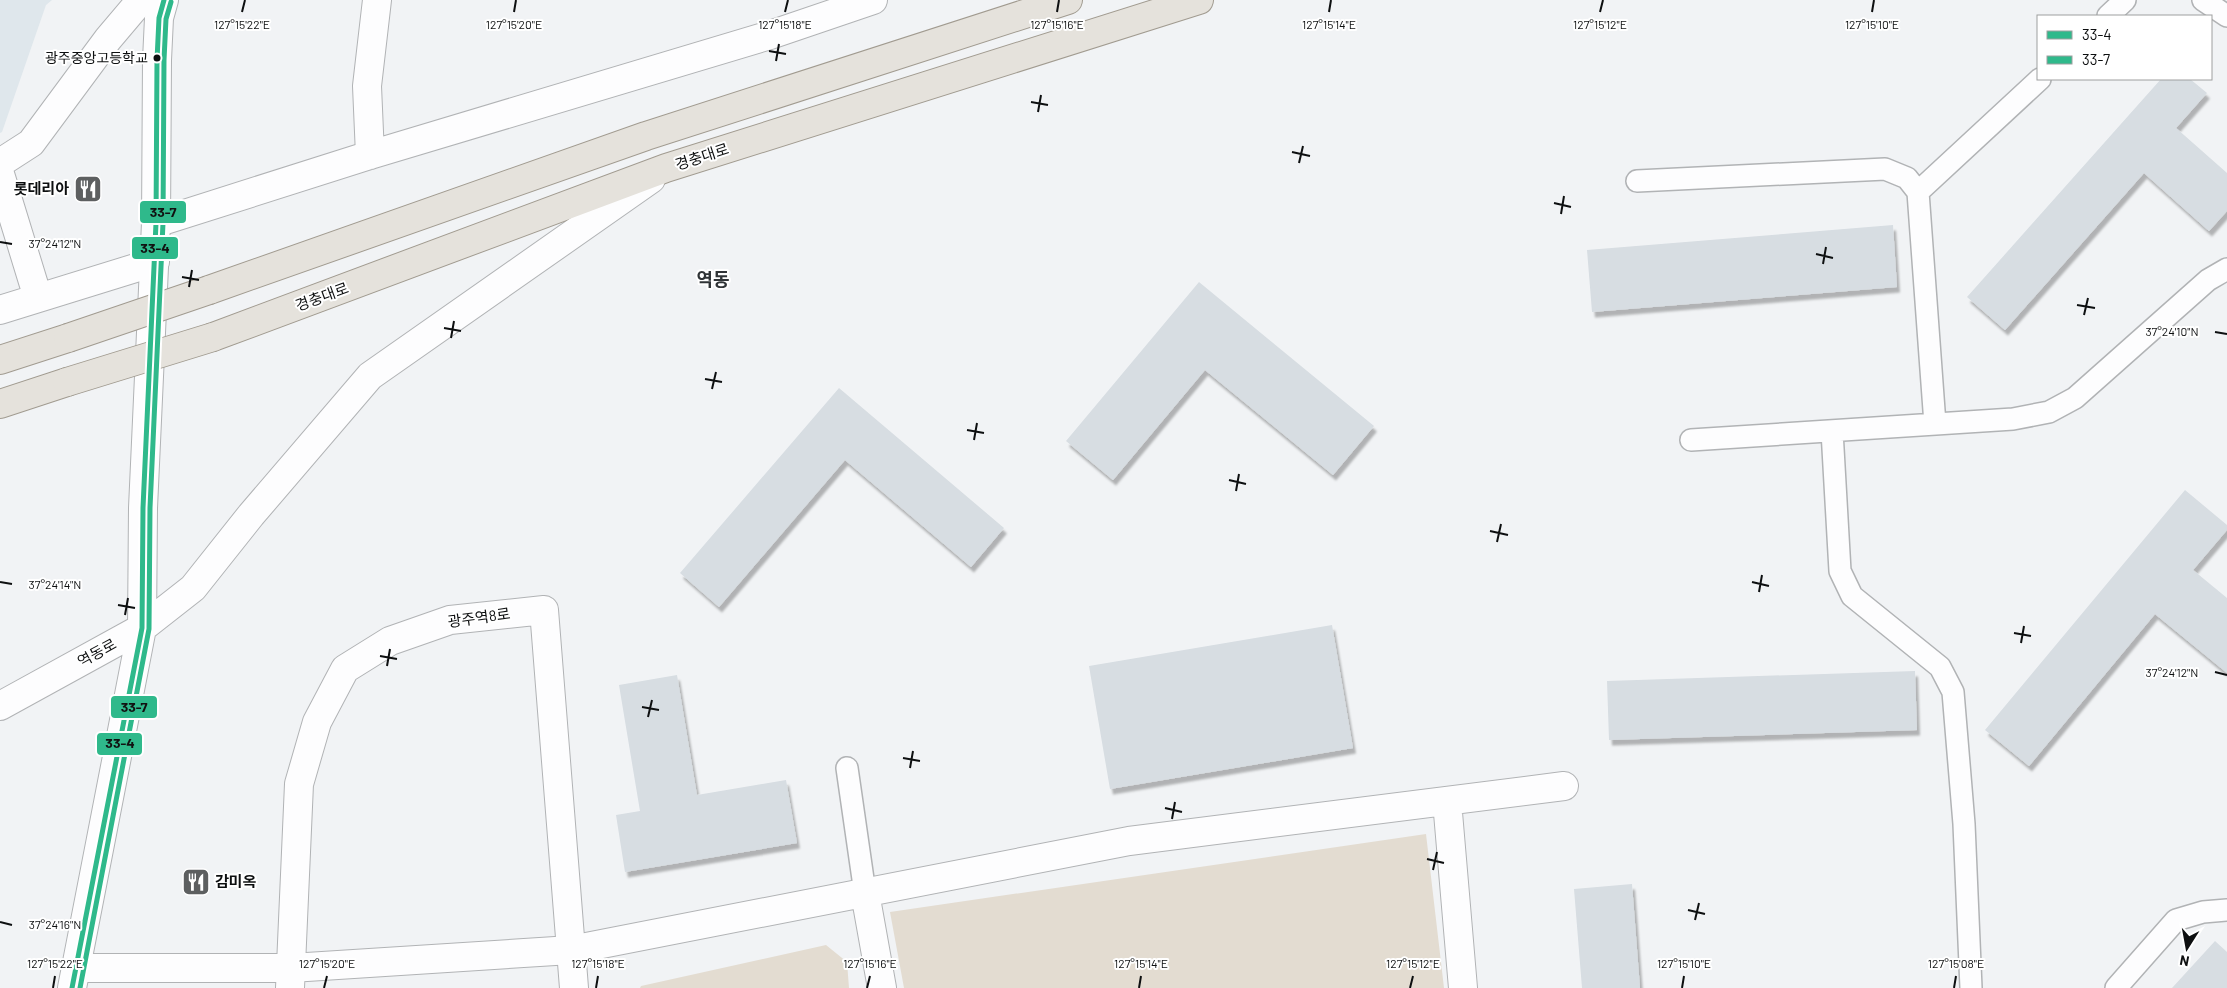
<svg xmlns="http://www.w3.org/2000/svg" width="2227" height="988" viewBox="0 0 2227 988" font-family="Barlow,'Noto Sans KR',sans-serif">
<defs>
<filter id="shadow"><feDropShadow dx="3" dy="5.5" stdDeviation="1" flood-color="#0004"/></filter>
</defs>
<rect width="100%" height="100%" fill="#f1f3f5"/>
<!-- built -->
<path fill="#dfe7ec" d="M0,0h52l-6,5 -44,127 -2,1z"/>
<!-- green -->
<path fill="#e3dcd1" d="M1426,834l18,154h-540l-14,-76z
M826,945l21,17 2,26h-209l1,-2z"/>
<!-- building -->
<path fill="#d7dde2" filter="url(#shadow)" d="M2161,79h29l17,14 -31,35 51,45v38l-18,20 -65,-58 -139,157 -38,-33z
M1893,225l4,62 -305,25 -5,-62z
M1199,282l175,144 -41,49 -128,-105 -92,110 -47,-39z
M839,388l165,140 -33,39 -126,-107 -126,147 -39,-34z
M2185,490l42,35v5l-34,40 34,28v75l-72,-59 -126,152 -44,-36z
M1332,625l21,123 -243,41 -21,-123z
M1915,671l2,59 -308,10 -2,-59z
M677,675l20,120 89,-15 11,63 -172,29 -9,-57 24,-4 -21,-126z
M1632,884l8,104h-58l-8,-99z
M2215,941l12,11v36h-55z"/>
<g fill="none" stroke-linecap="round" stroke-linejoin="round">
<!-- lane casing -->
<g stroke="#b1b3b5" stroke-width="24">
<path id="lane" d="M2203,0l24,16
M2108,16l17,-16
M1637,181l248,-12 22,9 11,14 17,232
M1918,192l122,-113
M1832,431l8,140 12,25 88,71 13,25 11,132 7,164
M1691,440l322,-21 36,-7 26,-14 133,-118 19,-11
M847,768l18,125
M2116,988l60,-68 27,-8 24,-2"/>
</g>
<!-- street casing -->
<g stroke="#b1b3b5" stroke-width="30">
<path id="street" d="M370,155l-3,-69 10,-86
M0,163l31,-20 77,-104 33,-39
M0,174l38,124
M156,223l214,-68 400,-120 103,-35
M0,310l155,-48
M1447,801l16,187
M865,893l17,95
M76,968h215l280,-18 558,-109 435,-55
M290,988l9,-204 18,-62 28,-53 45,-28 60,-21 94,-10 27,340"/>
</g>
<!-- secondary casing -->
<g stroke="#b1b3b5" stroke-width="30">
<path id="secondary" d="M0,706l142,-78 51,-40 58,-73 119,-139 281,-197
M571,950l3,38
M72,988l70,-360 1,-120 13,-285 1,-163 2,-42 5,-18"/>
</g>
<!-- primary casing -->
<g stroke="#a19b90" stroke-width="30">
<path id="primary" d="M209,290l437,-154 422,-136
M213,337l453,-169 533,-168
M0,360l68,-22
M0,404l67,-22"/>
</g>
<!-- lane -->
<use href="#lane" stroke="#fdfdfe" stroke-width="21"/>
<!-- street -->
<use href="#street" stroke="#fdfdfe" stroke-width="28"/>
<!-- secondary -->
<use href="#secondary" stroke="#fdfdfe" stroke-width="28"/>
<!-- primary -->
<use href="#primary" stroke="#e5e2dc" stroke-width="28"/>
<!-- primary-bridge casing -->
<g stroke="#a19b90" stroke-width="30" stroke-linecap="butt">
<path id="primary-bridge" d="M68,338l141,-48
M67,382l146,-45"/>
</g>
<!-- primary-bridge -->
<use href="#primary-bridge" stroke="#e5e2dc" stroke-width="28"/>
<!-- bus-1 casing -->
<g stroke="#fff" stroke-width="9">
<path id="bus-1" d="M72,988l70,-360 1,-120 13,-285 1,-163 2,-42 5,-18"/>
</g>
<!-- bus-2 casing -->
<g stroke="#fff" stroke-width="9">
<path id="bus-2" d="M80,988l69,-359 1,-121 13,-285 1,-163 2,-41 5,-17"/>
</g>
<!-- bus-1 -->
<use href="#bus-1" stroke="#2fb98b" stroke-width="5"/>
<!-- bus-2 -->
<use href="#bus-2" stroke="#2fb98b" stroke-width="5"/>
</g>
<!-- ticks -->
<path fill="none" stroke="#0d0f10" stroke-width="2" d="M242,12l3,-12M514,12l2,-12M785,12l3,-12M1057,12l2,-12M1329,12l2,-12M1600,12l3,-12M1872,12l2,-12M769,51l17,3M776,61l3,-17M1031,102l17,3M1038,112l3,-17M1292,152l18,4M1299,163l4,-17M1554,203l17,4M1561,214l3,-18M0,242l12,2M1816,254l17,4M1823,264l3,-17M182,277l17,3M189,287l3,-17M2077,305l18,3M2084,315l4,-17M444,328l17,3M2215,332l12,2M451,338l3,-17M705,379l17,3M712,389l4,-17M967,430l17,3M974,440l3,-17M1229,480l17,4M1236,491l3,-17M1490,531l18,4M1497,542l4,-18M0,582l12,2M1752,582l17,4M1759,592l3,-17M118,605l17,3M125,615l3,-17M2014,633l17,3M2021,643l3,-17M380,656l17,3M387,666l3,-17M2215,672l12,3M642,707l17,3M648,717l4,-17M903,758l17,3M910,768l3,-17M1165,808l17,4M1172,819l3,-17M1427,859l17,4M1433,870l4,-18M1688,910l17,4M1695,920l4,-17M0,922l12,3M53,988l2,-12M324,988l3,-12M596,988l2,-12M867,988l3,-12M1139,988l2,-12M1410,988l3,-12M1682,988l2,-12M1954,988l2,-12"/>
<!-- icons -->
<defs>
<g id="restaurant-square" transform="scale(1.4375)"><rect x="-9" y="-9" width="18" height="18" rx="4" fill="#5d5f60" stroke="#fff"/><path d="M-5-6h1v4h1v-4h1v4h1v-4h1v5L-1.5 .5V6h-2V.5L-5-1ZM5-6V6H3V1.5H1.5Q1.5-4 5-6Z" fill="#fff"/></g>
</defs>
<g fill-rule="evenodd">
<use href="#restaurant-square" x="88" y="189"/>
<use href="#restaurant-square" x="196" y="882"/>
</g>
<!-- markers -->
<circle fill="#0d0f10" stroke="#fff" stroke-width="2" cx="157" cy="58" r="4.5"/>
<g text-anchor="middle" stroke-width="4" stroke-linejoin="round" paint-order="stroke">
<!-- bus labels -->
<g font-size="14" fill="#0d0f10" stroke="#fff" text-anchor="end">
<text x="148" y="63">광주중앙고등학교</text>
</g>
<!-- street labels -->
<g font-size="15" fill="#0d0f10" stroke="#fff">
<text transform="translate(702 157) rotate(-18)" y="5">경충대로</text>
<text transform="translate(322 297) rotate(-20)" y="5">경충대로</text>
<text transform="translate(479 618) rotate(-8)" y="5">광주역8로</text>
<text transform="translate(97 653) rotate(-29)" y="5">역동로</text>
</g>
<!-- poi labels -->
<g font-size="15" font-weight="bold" fill="#0d0f10" stroke="#fff" text-anchor="end">
<text x="69" y="194">롯데리아</text>
<text x="215" y="887" text-anchor="start">감미옥</text>
</g>
<!-- quarter labels -->
<g font-size="18" font-weight="bold" fill="#303437" stroke="#fff">
<text x="713" y="286">역동</text>
</g>
</g>
<g font-size="12" text-anchor="middle" fill="#0d0f10" stroke="#fff" stroke-width="4" stroke-linejoin="round" paint-order="stroke">
<text x="242" y="29">127°15'22"E</text>
<text x="514" y="29">127°15'20"E</text>
<text x="785" y="29">127°15'18"E</text>
<text x="1057" y="29">127°15'16"E</text>
<text x="1329" y="29">127°15'14"E</text>
<text x="1600" y="29">127°15'12"E</text>
<text x="1872" y="29">127°15'10"E</text>
<text x="55" y="248">37°24'12"N</text>
<text x="2172" y="336">37°24'10"N</text>
<text x="55" y="589">37°24'14"N</text>
<text x="2172" y="677">37°24'12"N</text>
<text x="55" y="929">37°24'16"N</text>
<text x="55" y="968">127°15'22"E</text>
<text x="327" y="968">127°15'20"E</text>
<text x="598" y="968">127°15'18"E</text>
<text x="870" y="968">127°15'16"E</text>
<text x="1141" y="968">127°15'14"E</text>
<text x="1413" y="968">127°15'12"E</text>
<text x="1684" y="968">127°15'10"E</text>
<text x="1956" y="968">127°15'08"E</text>
</g>
<g stroke="#fff" stroke-width="2">
<rect x="139" y="200" width="48" height="24" rx="5" fill="#2fb98b"/>
<rect x="131" y="236" width="48" height="24" rx="5" fill="#2fb98b"/>
<rect x="110" y="695" width="48" height="24" rx="5" fill="#2fb98b"/>
<rect x="96" y="732" width="47" height="24" rx="5" fill="#2fb98b"/>
</g>
<g font-size="14" text-anchor="middle" font-weight="bold" fill="#111">
<text x="163" y="217">33-7</text>
<text x="155" y="253">33-4</text>
<text x="134" y="712">33-7</text>
<text x="120" y="748">33-4</text>
</g>
<!-- legend -->
<rect x="2037" y="15" width="175" height="65" fill="#ffffff" stroke="#9e9f9f"/>
<rect x="2047" y="31" width="25" height="8" fill="#2fb98b" stroke="#9e9f9f"/>
<text x="2082" y="40" font-size="15" fill="#0d0f10">33-4</text>
<rect x="2047" y="56" width="25" height="8" fill="#2fb98b" stroke="#9e9f9f"/>
<text x="2082" y="65" font-size="15" fill="#0d0f10">33-7</text>
<!-- north arrow -->
<g transform="translate(2187 948) rotate(191)" stroke="#ffffff" stroke-width="4" paint-order="stroke">
<path d="M0-4L9 19L0 12L-9 19Z" fill="#0d0f10"/>
<text y="-8" font-size="14" font-weight="bold" text-anchor="middle" fill="#0d0f10">N</text>
</g>
</svg>
